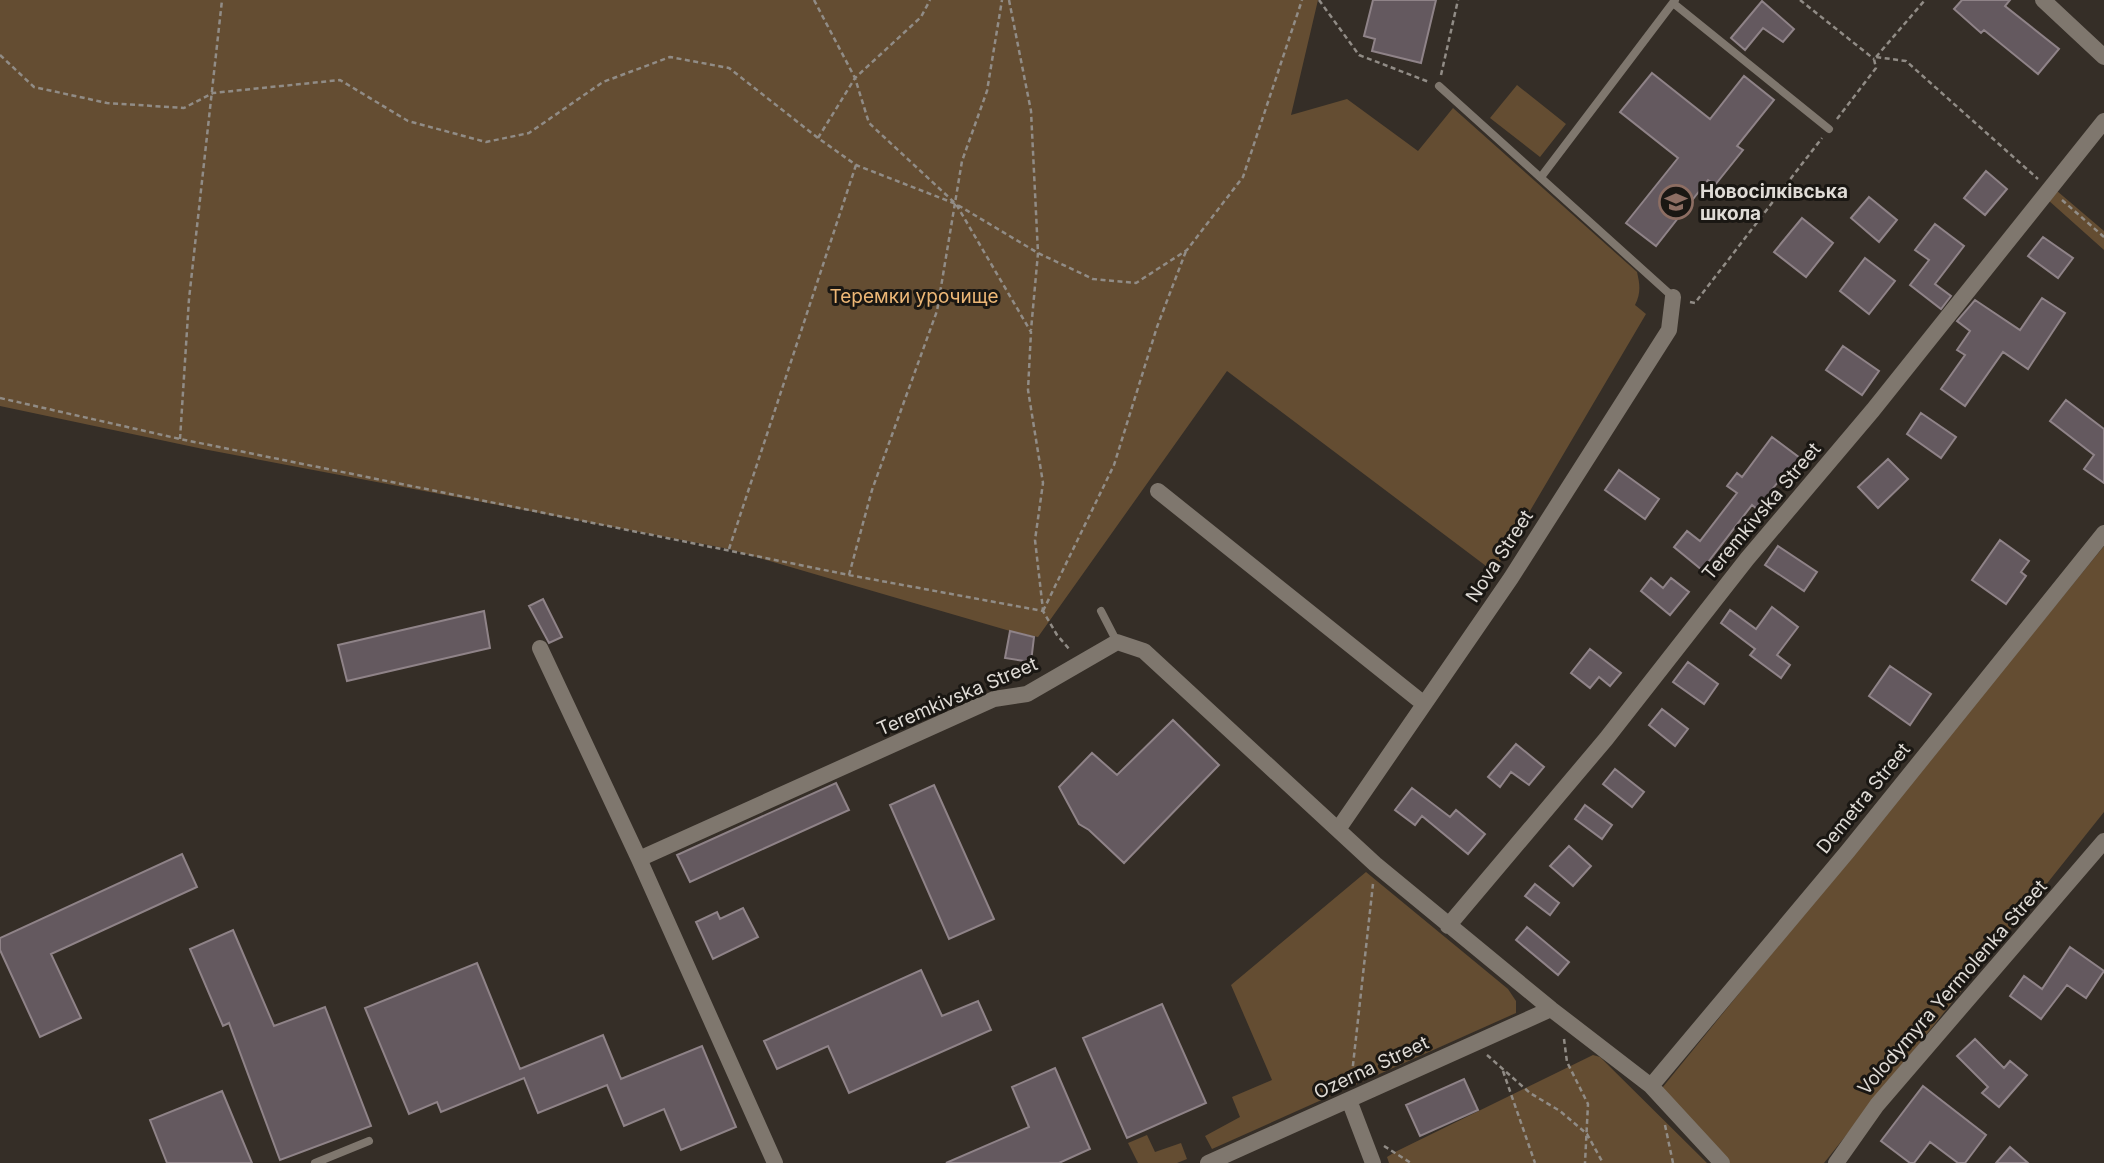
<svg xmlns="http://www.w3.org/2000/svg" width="2104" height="1163" viewBox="0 0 2104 1163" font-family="Inter,sans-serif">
<rect width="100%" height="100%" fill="#352e27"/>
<!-- green -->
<path fill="#644d32" d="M0,0h1318l-27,115 56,-16 71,52 35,-43 184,164c3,13 4,21 -2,33l11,9 -152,258 -267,-201 -189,266 -28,-6 -281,-82 -526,-100 -203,-43z
M1517,85l49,39 -26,33 -50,-39z
M2057,191l47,40v19l-56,-50z
M2104,546v266l-280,351h-94l-68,-75z
M1366,872l142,117 8,12v12l-304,136 -7,-13 35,-19 -8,-20 40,-17 -41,-95z
M1593,1055l7,2 107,106h-318l-2,-6 8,-5z
M1147,1135l8,17 26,-9 6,16 -10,4h-39l-10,-20z"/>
<!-- building -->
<path fill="#64595f" stroke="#8f8388" stroke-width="2" d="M1373,0h63l-15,63 -49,-12 3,-12 -11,-3z
M1962,0h48l-5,6 54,43 -21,25 -54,-44 -3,3 -27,-24z
M1762,1l32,28 -11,13 -20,-14 -18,22 -14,-12z
M1652,73l58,46 34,-43 30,24 -37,46 6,4 -28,35 -7,-5 -52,66 -30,-23 52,-65 -58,-46z
M1986,171l21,18 -22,26 -21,-17z
M1869,197l28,23 -18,22 -28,-24z
M1802,218l31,25 -27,34 -32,-25z
M1935,224l29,22 -29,38 16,12 -10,13 -31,-24 19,-25 -14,-10z
M2043,237l30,21 -15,20 -30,-22z
M1865,258l30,23 -26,33 -29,-23z
M2042,298l23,15 -37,56 -25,-17 -38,54 -24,-17 24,-34 -8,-5 13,-19 -13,-10 18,-21 45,30z
M1843,346l36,25 -17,24 -36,-25z
M2066,400l38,29v54l-20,-14 10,-14 -44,-34z
M1921,413l35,24 -15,21 -34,-24z
M1772,437l28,21 -20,26 -2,-2 -21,27 -5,-4 -50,65 -28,-23 13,-16 13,10 37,-48 -10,-7 10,-13 5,4z
M1888,459l20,20 -30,29 -20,-21z
M1619,470l40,29 -14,20 -40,-29z
M2000,540l29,21 -8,11 5,4 -20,28 -34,-24z
M1778,546l39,26 -13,19 -39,-26z
M1651,578l12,10 8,-10 18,14 -19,23 -29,-24z
M543,599l19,38 -13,6 -20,-37z
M1772,607l26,20 -21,28 13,10 -9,13 -31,-23 5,-6 -34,-26 9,-13 26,19z
M484,611l6,37 -143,33 -9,-36z
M1010,631l24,6 -3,25 -26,-4z
M1590,649l31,24 -11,13 -11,-9 -9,11 -19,-15z
M1688,662l30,22 -14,20 -31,-22z
M1890,666l41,28 -21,31 -41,-29z
M1662,709l26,20 -13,17 -26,-21z
M1173,720l46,45 -95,98 -35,-33 -10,-6 -20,-37 33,-34 25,22z
M1516,744l28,23 -15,18 -18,-13 -11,15 -12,-10z
M1615,769l29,23 -12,15 -29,-23z
M836,783l13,27 -159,72 -13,-27z
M934,785l60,134 -45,20 -59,-134z
M1412,788l38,29 6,-7 29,24 -17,20 -46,-38 -7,9 -20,-15z
M1585,805l27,20 -10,14 -27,-20z
M1569,846l22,20 -18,20 -23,-20z
M182,854l15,33 -146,67 30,64 -41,19 -40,-87v-12z
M1535,884l24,19 -9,12 -25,-19z
M743,908l15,29 -45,22 -17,-37 21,-10 3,7z
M1527,927l42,35 -11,13 -42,-35z
M233,930l41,96 51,-19 46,119 -91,34 -51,-137 -6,3 -33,-77z
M2070,947l34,24 -18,27 -19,-13 -26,34 -31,-23 14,-20 18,13z
M477,963l43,106 83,-34 18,44 81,-33 34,81 -55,23 -17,-41 -40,17 -17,-41 -69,28 -14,-35 -83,34 -4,-10 -28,12 -44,-106z
M921,970l21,46 36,-15 13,29 -142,63 -21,-47 -51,23 -13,-28z
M1162,1004l44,99 -79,35 -44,-100z
M1975,1039l29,29 6,-7 17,14 -28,32 -17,-14 6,-6 -31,-31z
M1055,1068l35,81 -31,14h-113l83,-36 -17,-40z
M1464,1079l14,31 -58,26 -14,-31z
M1923,1086l63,49 -21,28h-7l-28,-21 -16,21h-4l-29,-22z
M222,1091l30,72h-85l-17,-43z
M2010,1147l18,16h-32z"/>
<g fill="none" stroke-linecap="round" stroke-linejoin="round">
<!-- path -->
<path stroke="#918c86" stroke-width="2.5" stroke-dasharray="5 3.5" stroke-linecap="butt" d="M814,0l41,78 14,45 87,81 75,128 -3,58 15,93 -8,57 8,70
M1009,0l22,111 7,142 -7,77
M1319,0l40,55 70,27
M1800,0l74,59
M0,55l34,32 73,16 77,5 29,-15 127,-13 68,41 78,21 43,-9 74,-51 67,-25 59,11 89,70 38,27 100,39 82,49 55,26 43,4 51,-33 56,-73 59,-177
M1876,57l49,-57
M1441,75l17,-75
M1837,119l39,-51 -2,-9 2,-2 30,4 132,118
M818,138l37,-60 66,-61 9,-17
M2062,200l42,37
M1690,302l5,1 127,-165
M0,398l180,41 669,136 194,36 14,24 13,15
M180,439l9,-140 33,-299
M729,549l127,-384
M849,575l23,-85 65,-179 25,-150 25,-70 15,-91
M1043,611l71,-146 43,-138 29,-76
M1564,1039l3,23 21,42 -3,59
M1487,1055l43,38 30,18 27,23 16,29
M1503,1071l32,92
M1351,1083l22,-199
M1665,1125l8,38
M1384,1146l27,17"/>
<!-- lane -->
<path stroke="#7f776e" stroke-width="8" d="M1673,3l156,126
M1439,86l234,211
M1541,177l134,-177
M1101,611l16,31
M315,1163l54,-22"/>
<!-- street -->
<path stroke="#7f776e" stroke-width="16" d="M2043,0l61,57
M1158,491l266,213
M540,648l99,211 136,304
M1339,828l172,-250 158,-248 4,-33
M639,859l355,-160 33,-5 90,-52 27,9 231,213 176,145 100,77 71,77
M1448,926l158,-187 141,-180 126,-149 231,-289
M1651,1086l197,-235 256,-318
M1349,1100l24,63
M1208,1163l343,-154
M1836,1163l41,-58 227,-264"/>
</g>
<!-- icons -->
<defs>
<g id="school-ring" transform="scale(1.75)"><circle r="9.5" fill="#1a1713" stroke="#8d6e63" stroke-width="1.5"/><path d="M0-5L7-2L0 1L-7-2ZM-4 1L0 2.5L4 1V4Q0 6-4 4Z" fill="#8d6e63"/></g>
</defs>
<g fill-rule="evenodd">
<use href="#school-ring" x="1676" y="202"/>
</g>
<g text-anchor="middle" stroke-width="6" stroke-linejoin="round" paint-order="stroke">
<!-- poi labels -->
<g font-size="19" font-weight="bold" fill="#dfdbd6" stroke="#1a1713" text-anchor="start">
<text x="1700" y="198">Новосілківська<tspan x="1700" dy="22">школа</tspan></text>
</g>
<!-- park labels -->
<g font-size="19" fill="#edb776" stroke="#1a1713">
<text x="914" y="303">Теремки урочище</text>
</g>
<!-- street labels -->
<g font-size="19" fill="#dfdbd6" stroke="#1a1713">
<text transform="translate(1761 511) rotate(-50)" y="7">Teremkivska Street</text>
<text transform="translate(1499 556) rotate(-57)" y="7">Nova Street</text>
<text transform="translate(957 696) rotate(-23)" y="7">Teremkivska Street</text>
<text transform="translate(1863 798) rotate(-51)" y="7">Demetra Street</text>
<text transform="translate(1952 987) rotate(-49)" y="7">Volodymyra Yermolenka Street</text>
<text transform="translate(1371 1067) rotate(-25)" y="7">Ozerna Street</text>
</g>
</g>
</svg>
